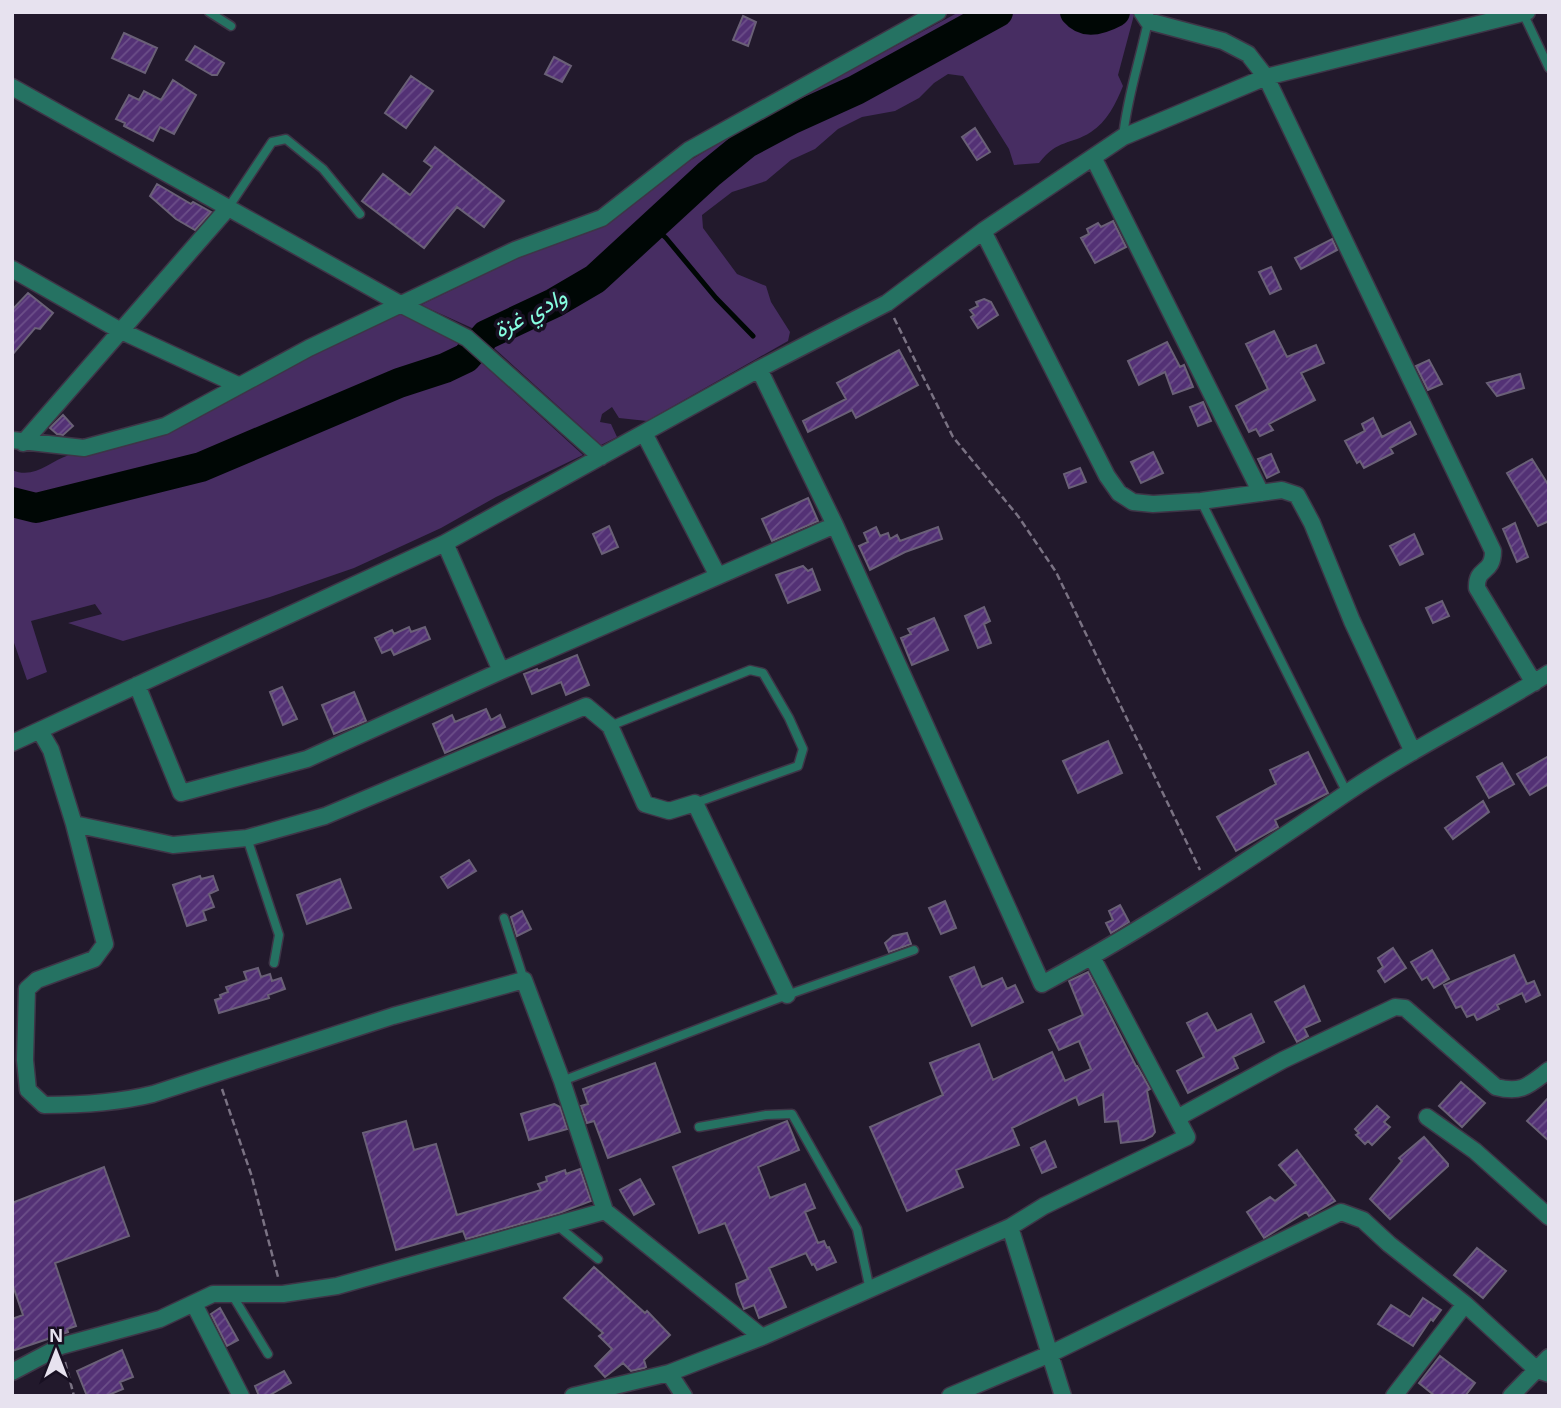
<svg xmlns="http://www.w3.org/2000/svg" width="1561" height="1408" viewBox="0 0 1561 1408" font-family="Arial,Vazirmatn,sans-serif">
<defs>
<pattern id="building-hatch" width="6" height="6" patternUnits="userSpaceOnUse" patternTransform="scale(1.75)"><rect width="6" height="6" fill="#533175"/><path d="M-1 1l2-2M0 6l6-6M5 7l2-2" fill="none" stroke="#6c4f89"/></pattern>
</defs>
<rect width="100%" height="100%" fill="#22192c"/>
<!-- green -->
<path fill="#472d62" d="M959,12h172l3,3 -16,60 5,11c-7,17 -16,36 -32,46 -22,14 -32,6 -52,31l-25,2 -5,-16 -46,-73 -15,-2 -14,9 -15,15 -24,13 -33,6 -24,12 -23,20 -24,11 -25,21 -34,11 -30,23 1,13 34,46 29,12 5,16 19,30 -2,9 -141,80 -28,-3 -7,-11 -10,7 -2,8 11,2 6,13 -16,8 -129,-117 -51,-23 96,-47 89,-35 85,-63 59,-36z
M401,312l61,33 121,110 -87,42 -55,31 -87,40 -84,29 -147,44 -55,-18 34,-9 -7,-10 -64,17 16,51 -20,8 -15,-43v-167c22,10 38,-9 57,-15 6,-2 12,-2 17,-2z"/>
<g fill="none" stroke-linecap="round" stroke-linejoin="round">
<!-- stream -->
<path stroke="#000705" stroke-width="5" d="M653,226l13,12 50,60 37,38"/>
<!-- river -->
<path stroke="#000705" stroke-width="30" d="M1075,12c11,13 27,7 40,0
M12,502l24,6 165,-41 198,-84 46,-15 21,-10 20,-23 68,-32 41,-24 114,-105 38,-31 45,-24 64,-29 142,-78"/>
</g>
<!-- building -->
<path fill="url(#building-hatch)" stroke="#6a6077" stroke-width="2" d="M743,16l13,6 -8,24 -15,-6z
M124,33l33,15 -12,25 -33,-15z
M195,46l29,17 -7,12h-5l-26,-15z
M554,57l17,9 -9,16 -17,-8z
M411,76l22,15 -27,37 -21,-15z
M173,80l23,15 -22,39 -14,-7 -7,14 -29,-15 1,-3 -9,-4 13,-24 10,5 5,-9 17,9z
M975,128l15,24 -13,8 -15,-23z
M435,147l69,54 -20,26 -27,-20 -33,41 -62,-47 21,-27 27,21 22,-28 -8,-6z
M157,184l34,20 2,-2 18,10 -16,18 -19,-11 -26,-23z
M1113,221l13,26 -31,16 -14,-25 8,-4 -2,-5 11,-6 3,4z
M1332,239l5,11 -36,19 -6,-11z
M1271,267l10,22 -11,5 -11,-22z
M28,293l25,20 -13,16 -5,-1 -23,27v-45z
M984,299l7,3 7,13 -20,13 -7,-11 3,-2 -4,-5 8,-4 -2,-4z
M1274,331l13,26 29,-12 8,18 -23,10 14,27 -46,24 4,6 -13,6 -4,-7 -7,3 -13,-26 32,-17 -22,-45z
M1167,342l13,25 4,-2 9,22 -20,7 -8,-22 -26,13 -11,-24z
M899,350l19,35 -62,33 -4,-8 -44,22 -5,-11 43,-22 -9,-16z
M1429,360l13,24 -14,6 -12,-24z
M1520,374l4,14 -27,8 -10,-13z
M1203,402l8,19 -13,5 -8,-19z
M63,415l10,11 -10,9 -6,-1 -7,-6z
M1373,418l9,19 28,-15 6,12 -26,14 3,5 -29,15 -4,-7 -3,2 -12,-22 20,-10 -3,-7z
M1153,452l10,21 -22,10 -10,-21z
M1271,454l8,18 -12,6 -9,-19z
M1532,459l17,27v35l-11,5 -31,-53z
M1080,468l6,14 -17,6 -5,-14z
M808,498l10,23 -46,20 -10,-22z
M1515,523l13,34 -11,5 -14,-33z
M609,526l9,21 -16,7 -9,-20z
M876,527l4,9 8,-3 2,6 7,-4 3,6 38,-14 4,12 -37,13 -35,18 -11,-24 9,-4 -4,-9z
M1414,534l9,20 -23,11 -10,-19z
M803,566l5,5 4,-2 8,21 -32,13 -12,-28z
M1442,601l7,15 -16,7 -7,-15z
M984,607l6,14 -6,3 7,19 -13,5 -13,-32z
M934,618l14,32 -36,15 -11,-27 10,-4 -3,-5z
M409,627l2,5 14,-5 5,12 -36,16 -3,-6 -9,4 -7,-15 17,-8 2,4z
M577,655l12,30 -23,10 -5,-13 -29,12 -8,-20 13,-5 1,2z
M282,687l15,32 -14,6 -13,-33z
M354,692l12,29 -32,13 -12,-29z
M486,709l5,11 9,-5 5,12 -60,26 -12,-29 19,-9 3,7z
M1108,741l14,32 -44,20 -15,-32z
M1308,752l20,41 -53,27 3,7 -42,24 -19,-34 59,-33 -6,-14z
M1549,756v28l-19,11 -13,-21z
M1502,763l12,21 -25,14 -12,-21z
M1483,801l6,11 -36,27 -8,-11z
M469,860l7,11 -28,17 -7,-11z
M200,876l1,3 12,-3 5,14 -9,4 5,13 -11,4 3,9 -19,6 -14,-41z
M340,879l11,29 -44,16 -10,-29z
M945,901l11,27 -15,6 -12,-26z
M1120,905l9,17 -18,11 -5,-10 7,-3 -4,-9z
M522,911l9,18 -14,7 -6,-19z
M907,933l4,11 -22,8 -4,-9 8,-7z
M1393,948l13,20 -21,14 -7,-11 5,-4 -5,-9z
M1432,950l17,29 -15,9 -7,-11 -5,3 -11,-18z
M1514,955l13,29 7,-3 6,14 -14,7 -4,-9 -25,12 2,4 -22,11 -3,-6 -7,3 -6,-11 -5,2 -12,-23z
M974,967l8,20 20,-9 5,11 8,-4 8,17 -51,24 -22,-49z
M258,968l3,9 9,-3 2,7 9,-3 4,11 -17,6 1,3 -50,15 -4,-13 6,-2 -1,-3 8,-3 -2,-5 21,-7 -3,-8z
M1088,972l48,94h1l13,23 -3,2 8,41 -3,4 -8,4 -23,3 -3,-22 -13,1 -2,-28 -24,11 -3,-8 -64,31 7,17 -63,25 7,17 -56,24 -37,-84 73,-32 -13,-32 49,-19 14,36 59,-28 13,29 26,-12 -12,-28 -20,9 -10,-20 34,-15 -14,-34z
M1304,986l16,35 -16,7 4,8 -11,6 -22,-40z
M1207,1013l10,18 34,-17 13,28 -31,15 5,11 -50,25 -11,-22 27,-14 -17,-34z
M655,1063l25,69 -72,26 -14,-37 -7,2 -6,-17 7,-2 -5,-15z
M1461,1082l24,21 -23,24 -23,-21z
M1549,1097v44l-22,-20z
M554,1104l6,3 7,22 -38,11 -8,-26z
M1377,1106l12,11 -5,5 6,5 -18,18 -4,-4 -3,3 -9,-9 3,-2 -4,-4z
M406,1121l8,29 22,-6 21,71 84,-25 -3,-6 9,-3 -1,-4 19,-7 1,4 14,-5 11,32 -32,12 -93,26 -3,-8 -67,19 -33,-117z
M787,1121l12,29 -41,17 12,31 35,-14 10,24 -10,4 13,31 6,-2 3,7 2,-1 7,15 -19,8 -3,-6 -2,1 -6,-12 -37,15 17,39 -27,11 -5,-13 -10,4 -6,-15 -2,-10 12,-5 -23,-56 -26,10 -26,-66z
M1424,1137l24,27v2l-58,53 -20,-20 32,-38 -3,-3z
M1045,1141l11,26 -14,6 -11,-25z
M1297,1150l38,51 -26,15 -3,-4 -42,26 -17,-26 23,-15 5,4 21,-16 -17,-20z
M104,1167l25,69 -74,27 21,63 -9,3 1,3 -56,19v-32l11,-4 -11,-32v-80z
M640,1179l14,25 -20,11 -14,-25z
M1477,1248l29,23 -23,27 -29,-23z
M594,1267l51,46 2,-2 23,24 -26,25 2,7 -2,1 -13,3 -8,-8 -18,14 -10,-11 17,-17 -13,-13 4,-3 -39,-35z
M1423,1298l18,12 -8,11 -2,-2 -18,27 -35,-22 13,-19 19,12z
M220,1308l18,32 -11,6 -16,-32z
M122,1350l11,27 -13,5 3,7 -17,7h-19l-10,-25z
M1440,1356l35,27 -10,13h-30l-16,-13z
M284,1371l7,12 -23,13h-9l-4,-10z"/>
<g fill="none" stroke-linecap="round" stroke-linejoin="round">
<!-- lane casing -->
<g stroke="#3e3547" stroke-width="11">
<path id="lane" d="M209,12l22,14
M1523,13l26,55
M1123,137c4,-40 17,-77 25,-116
M228,208l44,-66 14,-3 37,30 37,45
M1201,501l146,292
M610,726l140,-56 13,3 26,45 14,31 -5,17 -103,37
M247,838l32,97 -5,28
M504,918l20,62
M562,1081l225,-86 127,-45
M699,1127l67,-12 26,-1 65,115 13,61
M558,1226l40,33
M231,1293l37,61"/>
</g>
<!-- street casing -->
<g stroke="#3e3547" stroke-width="19">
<path id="street" d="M1142,12l6,9 75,20 25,13 18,23 227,474c0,24 -17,15 -16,37l57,95
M12,87l390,218 65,33 134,119
M1094,159l167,334
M983,231l124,245 12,17 14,9 20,2 48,-3 81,-11 15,5 15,28 40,98 61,131
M12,269l107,61 119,55
M759,369l76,156 207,459c106,-57 207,-124 306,-192 64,-44 135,-77 201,-119
M644,433l74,143
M12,440l72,8 81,-22 144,-78 206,-98 87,-32 87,-68 249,-138
M23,443l205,-235
M445,543l56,128
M137,685l44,108 126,-34 194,-88 334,-146
M40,731l11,19 23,74 99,21 74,-7 78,-22 261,-110 24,20 35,78 24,7 26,-8 92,192
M12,743l433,-200 314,-174 128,-66 96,-72 140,-94 143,-60 261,-65
M74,824l31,120 -11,15 -57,21 -10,9 -2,71 3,30 16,15c38,0 73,-2 109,-11l240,-78 131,-36 38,101 43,130 157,126
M1427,1117l48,34 74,66
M1177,1118l106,-58 112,-53 10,1 91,79c26,7 33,-2 53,-17
M1010,1227l53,169
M194,1304l47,92
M12,1372l49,-26 99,-27 53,-25h70l54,-8 268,-75
M669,1373l15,23
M573,1396l96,-23 93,-36 248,-110 34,-21 143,-69 -95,-180
M950,1396l100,-42 291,-142 22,8 26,24 76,60 72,66 12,4
M1394,1396l71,-92
M1511,1396l38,-39"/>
</g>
<!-- path -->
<path stroke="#7a7283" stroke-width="2.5" stroke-dasharray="7 3.5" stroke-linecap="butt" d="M894,318l59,119 65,79 38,56 144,298
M222,1089l29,85 27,103
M65,1362l9,34"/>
<!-- lane -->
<use href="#lane" stroke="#257262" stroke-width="8"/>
<!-- street -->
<use href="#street" stroke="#257262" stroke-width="16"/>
</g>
<g text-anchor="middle" stroke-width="7" stroke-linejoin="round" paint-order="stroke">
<!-- water labels -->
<g font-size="23" font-style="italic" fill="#86fee1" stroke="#181022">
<text transform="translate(530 313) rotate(-28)" y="8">وادي غزة</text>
</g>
</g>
<!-- border -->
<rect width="1561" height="1408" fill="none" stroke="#e7e2ef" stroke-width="28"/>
<!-- north arrow -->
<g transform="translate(56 1352)" stroke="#181022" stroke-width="5" paint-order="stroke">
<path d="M0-5L12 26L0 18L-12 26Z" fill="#e7e2ef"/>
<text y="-10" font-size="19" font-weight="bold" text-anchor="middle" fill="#e7e2ef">N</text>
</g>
</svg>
